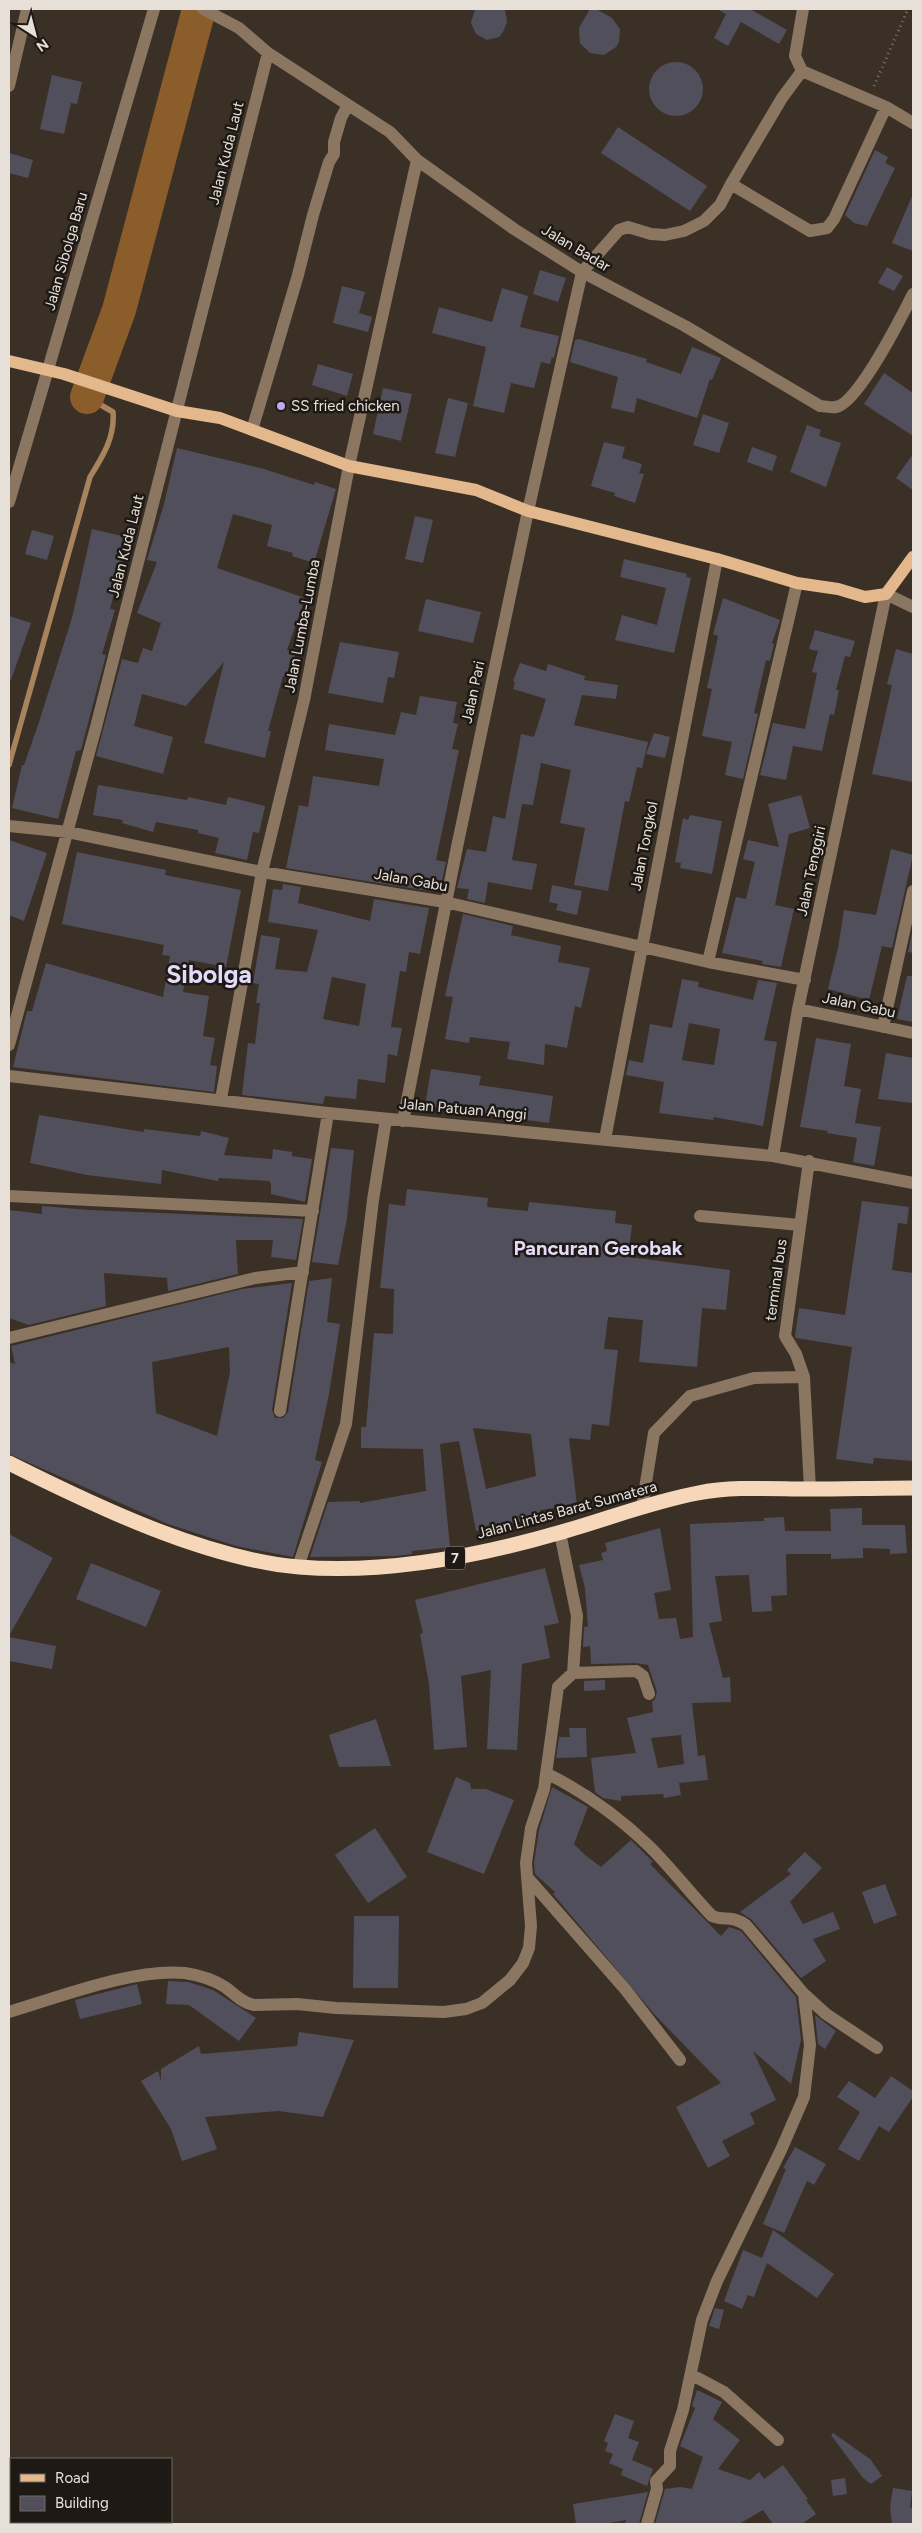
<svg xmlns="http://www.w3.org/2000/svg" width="922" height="2533" viewBox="0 0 922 2533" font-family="Figtree,sans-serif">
<rect width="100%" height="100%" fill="#3a3026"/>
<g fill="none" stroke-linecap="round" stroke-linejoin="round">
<!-- stream -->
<path stroke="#a7845e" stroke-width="5.5" d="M9,765l81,-288c13,-21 25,-40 23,-65l-26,-15"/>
<!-- river -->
<path stroke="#8b5d2a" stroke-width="34" d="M87,397l32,-87 80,-301"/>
</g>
<!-- building -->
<path fill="#524f5d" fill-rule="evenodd" d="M475,9h30l2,13 -4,10 -4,5 -12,3 -11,-6 -5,-11z
M590,9h6l16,9 8,11 -1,13 -3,5 -12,8 -14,-2 -10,-10 -1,-15z
M717,9h33l37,21 -8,14 -38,-22 -13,24 -14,-8 12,-24z
M649 89a27 27 0 1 1 54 0a27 27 0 1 1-54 0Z
M52,75l30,7 -5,22 -6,-1 -7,31 -24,-5z
M618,127l89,59 -17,25 -89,-58z
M875,150l13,7 -3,6 10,5 -28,58 -13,-3 -9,-8z
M9,153l24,7 -5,18 -19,-5z
M913,194v57l-21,-8z
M887,267l16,9 -9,15 -16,-8z
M540,270l26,8 -8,24 -25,-8z
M342,286l23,6 -6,21 13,4 -4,15 -35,-9z
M502,288l26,8 -8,31 39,9 -5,22 -2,-1 -2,7 -9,-2 -7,26 -23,-5 -7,30 -31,-7 13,-59 -54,-14 7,-26 53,15z
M579,339l68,20 -1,3 35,12 11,-27 29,11 -9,22 -2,-1 -13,39 -60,-20 -3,15 -23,-5 7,-31 -48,-15 5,-22z
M318,364l35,10 -6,22 -35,-11z
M884,373l29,20v43l-49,-32z
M383,388l29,6 -11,47 -28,-7z
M448,398l20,5 -13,54 -20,-4z
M703,414l26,9 -10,30 -26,-8z
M807,425l14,5 -2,6 22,7 -15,44 -36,-15z
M604,442l21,5 -3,11 20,6 -3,9 5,1 -9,29 -21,-7 1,-3 -24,-7z
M752,447l25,9 -5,15 -25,-9z
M177,448l87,21 50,16 1,-3 21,7 -22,74 -22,-7 1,-3 -26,-7 5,-21 -39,-11 -16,54 88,30 -18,52 9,2 -6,26 -7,-2 -15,55h3l-6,27 -61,-15 20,-81 -38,44 -44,-12 -8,32 39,11 -10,37 -67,-18 26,-97 16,4 5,-15 9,3 9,-28 -24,-10 20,-51 -10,-2 17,-56z
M913,454v36l-17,-12z
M415,516l18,4 -10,43 -18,-4z
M92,529l43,10 -4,16 -7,-2 -14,56 5,1 -13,44 4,1 -25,95 -5,1 -18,68 -46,-11 10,-43h2l14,-40 34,-107z
M32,530l22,6 -7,24 -22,-6z
M624,559l63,15 -1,3 5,1 -17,75 -59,-13 7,-25 35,10 9,-37 -46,-11z
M723,598l57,22 -8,23 2,1 -4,17 -4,-1 -12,53 4,1 -15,65 -18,-4 7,-33 -30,-6 10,-47 -5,-1 11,-52 -5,-2z
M426,599l55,13 -8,31 -55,-12z
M9,616l22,7 -20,57 -2,-1z
M815,630l40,11 -5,16 -5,-1 -9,34h3l-5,25 -4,-1 -8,37 -29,-5 -7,34 -26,-5 13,-52 32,6 12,-56 -5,-1 6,-21 -9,-2z
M340,642l59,10 -5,26 -6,-1 -5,26 -55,-10z
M896,649l17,5v128l-41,-8 20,-89 -5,-1z
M520,663l26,8 2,-7 37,12 -1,4 34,5 -2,14 -34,-4 -8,30 74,17 -6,26 -5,-1 -8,35 -4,-1 -17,90 -34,-6 11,-57 -25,-5 11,-53 -30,-7 -8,42 -11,-1 -10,56 25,4 -5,26 -44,-8 -3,21 -18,-4 2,-10 -12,-1 10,-39 19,3 7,-36 12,3 16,-85 13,3 12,-38 -33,-10 2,-7 -2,-1z
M420,696l37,6 -4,21 5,1 -6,25 7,1 -23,110 10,2 -5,23h-5l-2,7 -148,-24 13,-63 9,2 5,-31 66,10 5,-27 -59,-9 4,-26 66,11 6,-23 15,3z
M654,733l16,4 -5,21 -19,-4z
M98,785l89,15 1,-3 38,8 2,-8 37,9 -6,27 -6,-1 -6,28 -32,-7 4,-15 -21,-5v-3l-42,-8 -3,10 -31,-9 1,-3 -30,-5z
M801,795l9,33 -21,6 -14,71 19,4 -13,58 -19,-3 1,-3 -41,-8 14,-56 10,2 9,-37 -12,-3 5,-19 31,7 -11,-43z
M690,815l32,6 -10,53 -32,-6 1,-5 -6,-1 8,-44 5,2z
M9,840l38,13 -23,68 -15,-6z
M891,849l22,6 -21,93 -10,-2 -13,54 -41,-11 10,-41 6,-38 32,5z
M77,852l89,18 -1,5 76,15 -15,77 -37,-7 -6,32 26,4 -6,40 12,2 -5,27 7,1 -3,26 -201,-25 14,-56h5l14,-48 117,34 7,-41 -8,-1 2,-10 -102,-21z
M283,884l18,3 -3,16 72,18 4,-22 55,9 -9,46 -11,-2 -3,20 -6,-1 -9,56 11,1 -5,28 -9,-2 -3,29 -27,-4 -2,20 -31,-3 -2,8 -81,-9 6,-52 7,1 5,-41h-4l3,-19 -6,-1 8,-48 19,3 -5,31 32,3 11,-42 -50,-8 5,-33 9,1zM332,977l34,7 -7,42 -36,-7z
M552,885l30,6 -5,24 -21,-5 2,-6 -9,-2z
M463,914l50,12 -2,9 50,11 -3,16 32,6 -9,40 -6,-2 -8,42 -22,-4 -1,21 -37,-6 3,-17 -40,-5 -1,6 -24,-4 8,-42 -8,-1z
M913,928v25l-5,-1z
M907,976h6v46l-16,-3z
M682,979l17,3 -1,5 55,13 5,-20 19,3 -13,57 13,2 -14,84 -49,-9 -1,3 -54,-7 5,-31 -38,-7 3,-15 14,3 7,-39 22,4zM689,1023l31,6 -6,36 -32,-5z
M816,1038l35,6 -7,42 17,3 -6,34 26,4 -7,39 -21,-4 4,-24 -30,-5 1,-2 -28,-4z
M886,1053l27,5v45l-35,-4z
M431,1069l50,7 -2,9 74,11 -4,27 -124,-17z
M39,1115l105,17v-3l56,7 1,-5 28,7 -5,17 48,4 1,-10 19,3v4l20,3 -7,43 -34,-8v-10l-2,-3 -50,-3 -1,3 -56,-11 -1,14 -74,-9 -57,-12z
M331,1148l23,2 -7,68 -9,47 -26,-3z
M407,1189l81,9 -1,9 41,4 1,-9 87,9 -1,12 17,2 -4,32 102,13 -4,40 -24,-2 -5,59 -58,-5 4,-42 -35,-3 -4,32 14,1 -9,76 -17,-2 -2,16 -21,-2 8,67 -37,5 2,7 -66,14 -17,-90 -19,3 10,103 -38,4v3l-16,2 -86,1 18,-55 32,-1v2l66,-12 -3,-42 -62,-1v-21h5l8,-94 19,1 1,-45 -14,-1 9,-84 16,2zM473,1428l58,6 5,42 -50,13z
M862,1201l47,6 -2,17 -9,-1 -6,47 21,3v188l-39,-3 -1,6 -37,-5 16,-112 -56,-9 -1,-2 4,-28 46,7z
M42,1206l47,4 214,9 -7,41 -25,-3 2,-17h-37l2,34 -70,17 -1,-13 -63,-5 2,33 -77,19 -20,-7v-108l33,4z
M332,1278l-5,44 13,2 -11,70 -14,66 7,2 -29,95 -57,-11 -68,-22 -159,-70v-92l6,2 -4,-18 231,-57 50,-6 -20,127 3,8h8l5,-6 21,-131zM229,1347l1,25 -13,64 -61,-23 -4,-51z
M862,1508v17h43l2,28 -17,1v-5l-27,-1v10l-32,1v-5h-45l1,41 -16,1 1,15 -20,1 -3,-37 -34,1 7,45 -13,2 14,55 7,-1 1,25 -39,1 6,53 7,-1 3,25 -29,3 2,12 -17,3 -1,-4 -42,2v5l-18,-3 -8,-6 -4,-34 45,-5 -9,-35 26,-6 -1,-10 3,-3 2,-7 -9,-27 -12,-2 -45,1 -1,-18 -7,1 1,-20 4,-1 -3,-38 -6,-23 24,-5 -2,-7 6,-2 -2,-8 55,-15 11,62 -17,3 5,26 17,-1 4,21 13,-2 -3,-113 74,-3v-3l20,-1 1,14h46l-1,-22zM681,1735l3,29 -26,4 -7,-30z
M9,1534l44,24 -44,78z
M91,1563l70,28 -15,36 -70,-28z
M545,1568l14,55 -15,3 6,32 -28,6 -5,86 -30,-1 4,-79 -30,6 6,71 -33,3 -5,-66 -9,-50 3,-1 -8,-33z
M9,1637l47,9 -4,23 -43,-8z
M605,1680v10l-21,1v-10z
M376,1719l15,47 -52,1 -10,-32z
M569,1728h17l1,29 -31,1 3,-21h11z
M456,1777l14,6 1,6h15l28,11 -30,74 -57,-22z
M552,1787l36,20 -14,37 11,11 16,12 30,-27 22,22 -3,2 71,72 8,-9 12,4 55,66 5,43 -10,44 -38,-33 23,49 -26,13 5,11 -33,17 8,15 -22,12 -32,-61 45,-24 -66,-68 -102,-121 2,-2 -20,-18 -1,-11 5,-33z
M375,1828l32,49 -39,26 -33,-48z
M805,1852l17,16 -32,34 13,22 30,-12 7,17 -27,10 13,22 -25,17 -49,-58 -12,-8 51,-38 -4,-4z
M885,1884l12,31 -23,9 -12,-32z
M354,1916h45l-1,72h-45z
M168,1981l20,1 25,8 43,28 -17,23 -50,-36 -23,-1z
M137,1984l5,20 -62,15 -5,-19z
M815,2015l21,16 -11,18 -7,-5z
M299,2032l55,8 -31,77 -44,-6 -74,6 12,32 -35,12 -11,-32 -30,-48 17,-10 3,10v-12l38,-23 2,8 96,-8z
M891,2076l22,15v6l-24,35 -10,-6 -20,35 -21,-12 22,-37 -23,-15 12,-16 26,17z
M795,2147l31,17 -12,21 -7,-4 -23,52 -21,-9 23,-55 -3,-1z
M773,2230l61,44 -17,24 -50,-35 -13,34 -6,-2 -6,14 -18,-8 19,-51 19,8z
M715,2308l9,2 -5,19 -10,-3z
M697,2390l25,12 -9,17 27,21 -22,29 32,11 9,-8 5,7 19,-14 25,34 -2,1 10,14 -14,10h-29l-10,-14 -24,14h-84l10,-35 15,-2 12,2 11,-32 -23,-11 15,-38 -3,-2z
M615,2414l19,7 -6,17 11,4 -7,18 21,9 -6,17 -26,-11 2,-6 -14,-6 4,-9 -8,-3 3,-8 -4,-2z
M833,2433l37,26 12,17 -11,8 -8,-6 -32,-43z
M845,2478l2,16 -14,2 -2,-16z
M893,2488l19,3 -2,17 3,-1v17h-21l-2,-17z
M648,2492l-9,32h-14l1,-4 -23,4h-27l-3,-20z"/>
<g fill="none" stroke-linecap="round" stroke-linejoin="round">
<!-- path -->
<path stroke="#7d746c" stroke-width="3" stroke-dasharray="1 4" stroke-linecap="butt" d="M874,86l34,-77"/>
<!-- minor -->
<path stroke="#8b7661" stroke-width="12" d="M203,9l36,19 29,25 122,79 27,28 97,69 68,43 103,54 135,80c5,0 11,2 16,1 22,-4 66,-91 77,-113
M802,71l-20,27 -51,86 79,47 17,-3 7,-9 52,-112
M802,71l84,36 27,16
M802,71l-7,-15 8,-47
M9,86l18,-77
M252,430l46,-155 15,-60 16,-53 5,-8v-12l7,-24 7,-13
M9,502l145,-493
M9,826l59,6 194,40 183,30 263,60 97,18
M708,962l89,-379
M798,1009l115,24
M883,1027l30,-136
M9,1045l87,-318 172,-674
M9,1076l319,37 445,43 140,27
M221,1099l41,-227 42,-172 45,-234 68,-306
M403,1121l54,-274 71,-336 54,-239 37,-42 9,-3 23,7 14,1 19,-4 20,-10 16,-16 11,-21
M605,1139l112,-580
M773,1156l25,-147 88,-415 27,13
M809,1161l-24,175 11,18 8,23 6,112
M9,1196l304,15
M700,1216l100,9
M9,1338l246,-60 48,-6
M280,1411l48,-298
M642,1507l12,-74 36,-37 64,-18 50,-1
M298,1567l48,-143 27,-224 13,-81
M573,1673l63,-2 7,5 6,18
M546,1773c38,19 73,44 104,74 22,22 41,47 62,69 14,6 16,-2 34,9l58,69 22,20 51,34
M527,1877l98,112 55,71
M9,2012c50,-15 125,-44 176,-39 13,2 29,7 40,14 10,7 17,16 29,18l43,-1 39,4 108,4 22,-3 16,-6 28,-23 13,-17 6,-15 2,-22 -5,-63 5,-35 13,-39 14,-102 15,-14 4,-57 -17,-83
M692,2375l32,17 54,48
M647,2524l10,-35 -1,-8 14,-15v-15l13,-41 19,-90 15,-39 64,-131 23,-53 6,-52 -6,-51"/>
<!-- major -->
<path stroke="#e4b88d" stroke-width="12" d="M9,361l55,13 113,37 43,7 129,48 127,24 52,21 189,48 80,24 41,6 27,8 21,-3 27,-37"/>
<!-- highway -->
<path stroke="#f7d7b9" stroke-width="15" d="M9,1463c84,42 196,96 290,104 87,7 176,-10 259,-34 47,-13 92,-31 140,-40 36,-7 75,-4 112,-4 34,0 69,-1 103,-1"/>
</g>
<!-- markers -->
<circle fill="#bca9f5" stroke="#1e1914" stroke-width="2" cx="281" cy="406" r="5"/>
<g text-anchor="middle" stroke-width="5" stroke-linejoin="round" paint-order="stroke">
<!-- shield labels -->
<rect fill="#1e1914" stroke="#aba49e" stroke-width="1" x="445" y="1546.5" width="20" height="23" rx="4"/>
<g font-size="14" font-weight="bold" fill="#e7e0d9">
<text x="455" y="1563">7</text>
</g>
<!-- street labels -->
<g font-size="15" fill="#e7e0d9" stroke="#1e1914">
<text transform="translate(226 153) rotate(-76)" y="5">Jalan Kuda Laut</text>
<text transform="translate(576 248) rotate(31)" y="5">Jalan Badar</text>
<text transform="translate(66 251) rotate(-74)" y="5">Jalan Sibolga Baru</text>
<text transform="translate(126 546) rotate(-76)" y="5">Jalan Kuda Laut</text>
<text transform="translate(302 626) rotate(-79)" y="5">Jalan Lumba-Lumba</text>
<text transform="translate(473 692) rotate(-78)" y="5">Jalan Pari</text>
<text transform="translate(644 846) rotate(-79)" y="5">Jalan Tongkol</text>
<text transform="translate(811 871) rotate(-78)" y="5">Jalan Tenggiri</text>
<text transform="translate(411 880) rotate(10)" y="5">Jalan Gabu</text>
<text transform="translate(859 1005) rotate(12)" y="5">Jalan Gabu</text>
<text transform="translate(463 1109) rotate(5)" y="5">Jalan Patuan Anggi</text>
<text transform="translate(776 1280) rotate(-82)" y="5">terminal bus</text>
<text transform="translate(567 1510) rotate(-15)" y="5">Jalan Lintas Barat Sumatera</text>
</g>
<!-- poi labels -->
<g font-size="15" fill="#e7e0d9" stroke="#1e1914" text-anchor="start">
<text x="291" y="411">SS fried chicken</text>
</g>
<!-- district labels -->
<g font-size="20" font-weight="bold" fill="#e2dbf9" stroke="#1e1914">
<text x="598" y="1255">Pancuran Gerobak</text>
</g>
<!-- town labels -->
<g font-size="25" font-weight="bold" fill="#e2dbf9" stroke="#1e1914">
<text x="209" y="983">Sibolga</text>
</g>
</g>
<!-- border -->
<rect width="922" height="2533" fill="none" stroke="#e7e0d9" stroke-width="20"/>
<!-- legend -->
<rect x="10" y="2458" width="162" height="65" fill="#1e1914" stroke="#6e6963"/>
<rect x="20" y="2474" width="25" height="8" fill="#e4b88d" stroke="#6e6963"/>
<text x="55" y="2483" font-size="15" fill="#e7e0d9">Road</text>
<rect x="20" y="2496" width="25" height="15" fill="#524f5d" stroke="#6e6963"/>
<text x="55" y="2508" font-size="15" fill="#e7e0d9">Building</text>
<!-- north arrow -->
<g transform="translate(35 35) rotate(144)" stroke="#1e1914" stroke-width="4" paint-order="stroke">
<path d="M0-4L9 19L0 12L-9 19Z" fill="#e7e0d9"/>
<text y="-8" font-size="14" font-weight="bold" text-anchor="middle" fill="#e7e0d9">N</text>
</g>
</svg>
